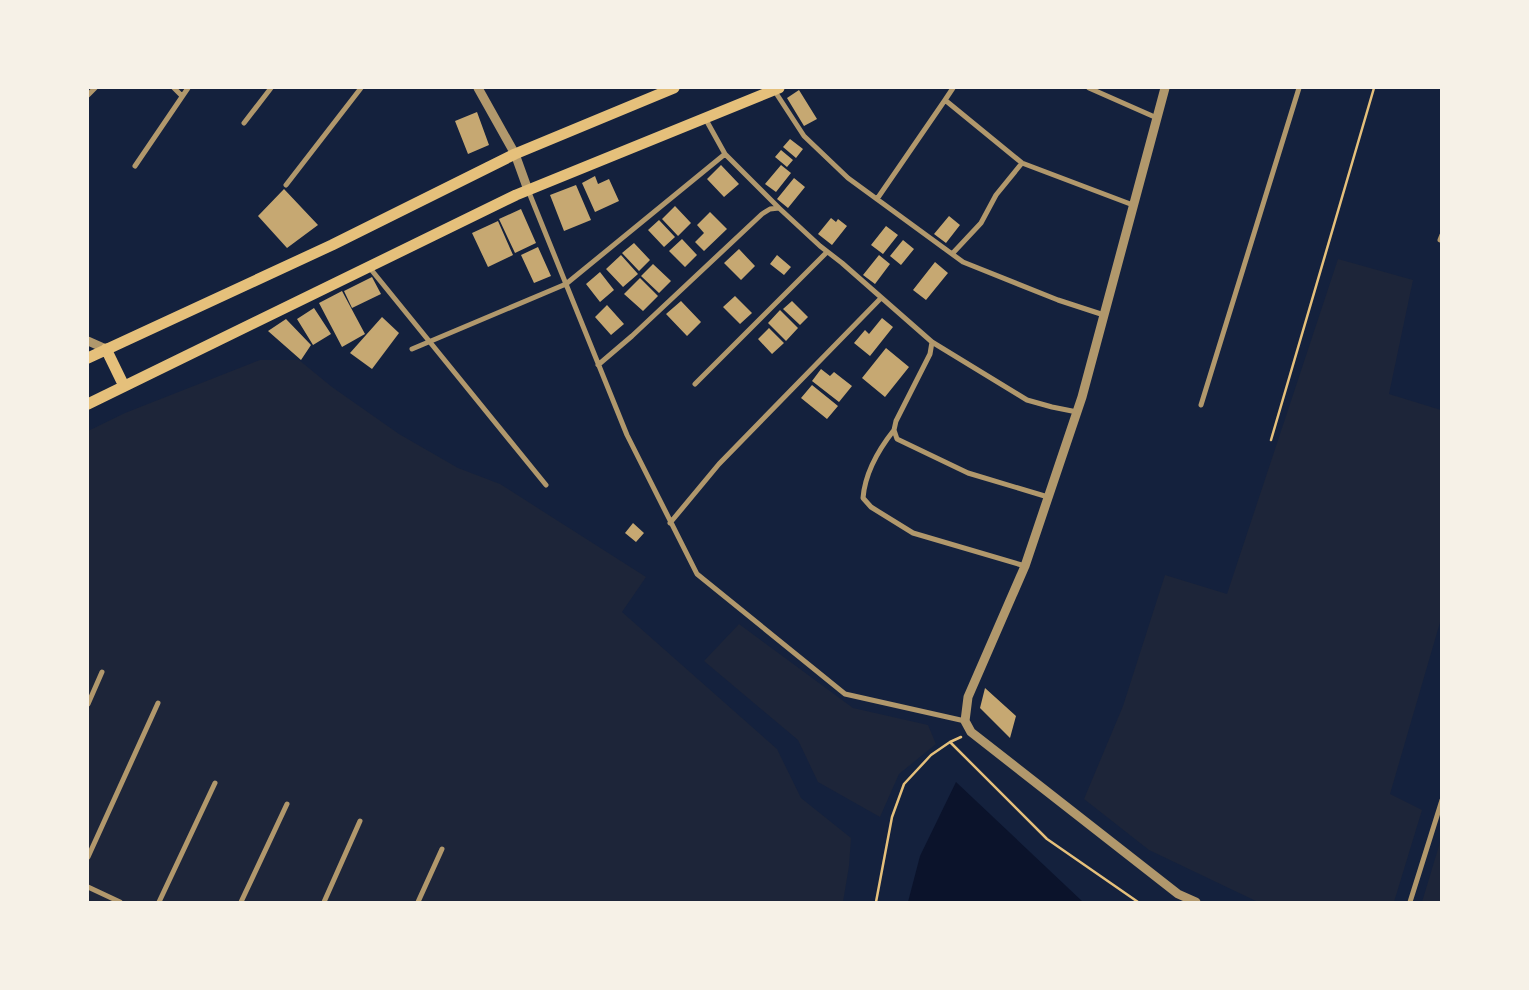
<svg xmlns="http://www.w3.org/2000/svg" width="1529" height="990" viewBox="0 0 1529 990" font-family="'Exo 2',sans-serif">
<rect width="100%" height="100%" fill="#14213d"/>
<!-- green -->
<path fill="#1d2539" d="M1338,259l75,21 -24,114 52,16v209l-51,175 32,16 -28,92h-136l-109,-52 -65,-51 39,-93 42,-131 62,19z
M260,360h39l33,27 67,47 59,34 42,16 146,93 -24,35 155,137 24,49 50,40 -2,28 -6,36h-755v-471l37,-18z
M739,624l114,84 75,17 8,19 -37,30 -19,43 -62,-35 -20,-42 -94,-79z
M1441,839v63h-19z"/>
<!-- water -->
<path fill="#0b132b" d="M956,782l127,120h-175l12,-46z"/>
<!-- building -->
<path fill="#c6a872" d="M799,90l18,29 -13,7 -17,-28z
M477,112l12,33 -21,9 -13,-33z
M790,139l13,10 -7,9 -13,-11z
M781,150l12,10 -6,7 -12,-10z
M721,165l18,19 -15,13 -17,-18z
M781,165l10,8 -15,19 -11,-8z
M595,176l3,8 11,-5 10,22 -24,11 -13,-29z
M794,178l11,9 -17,21 -11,-9z
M576,185l15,35 -27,11 -14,-36z
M284,189l34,36 -31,23 -29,-32z
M675,206l16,17 -13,13 -16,-17z
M521,209l15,34 -21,10 -16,-34z
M710,212l17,17 -23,22 -9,-9 9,-9 -7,-8z
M949,216l11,9 -14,18 -12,-9z
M831,218l5,4 2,-3 9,7 -15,19 -14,-11z
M659,220l16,17 -11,10 -16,-17z
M498,221l15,34 -25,12 -16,-34z
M886,226l12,9 -15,19 -12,-9z
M682,239l15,16 -12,12 -16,-16z
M903,240l11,9 -13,16 -11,-9z
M634,243l16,17 -11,11 -17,-18z
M538,247l13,29 -17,7 -13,-28z
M739,249l16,17 -14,14 -17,-17z
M621,255l17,19 -15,13 -17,-18z
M777,255l14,12 -7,8 -14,-11z
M879,255l11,9 -15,20 -12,-9z
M935,262l13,11 -22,27 -13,-10z
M653,264l18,17 -12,12 -18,-17z
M600,272l14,18 -14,12 -14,-18z
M372,277l9,17 -29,14 -8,-17z
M640,278l18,18 -15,15 -19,-17z
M342,291l23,43 -23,13 -23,-44z
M735,296l17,17 -12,11 -17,-17z
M681,301l20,21 -14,14 -21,-22z
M792,301l16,16 -8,8 -17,-16z
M607,305l17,19 -13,11 -16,-18z
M314,308l17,26 -18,11 -16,-26z
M780,310l18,18 -12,13 -18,-18z
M382,317l17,16 -27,36 -22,-16z
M882,318l11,9 -23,29 -16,-13 11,-13 4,4z
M286,319l25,26 -10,15 -33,-29z
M769,328l15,15 -12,11 -14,-15z
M886,348l23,19 -24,30 -23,-19z
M821,369l9,7 4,-4 18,14 -13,16 -27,-21z
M812,385l26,21 -11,13 -26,-21z
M633,523l11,10 -8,9 -11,-9z
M985,688l31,28 -6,22 -30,-30z"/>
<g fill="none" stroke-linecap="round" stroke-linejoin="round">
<!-- path -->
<path stroke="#e5c07b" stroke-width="2.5" d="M1271,440l103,-352
M950,742l97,97 91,63
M876,902l16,-85 12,-33 27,-29 19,-13 11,-5"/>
<!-- minor -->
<path stroke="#b1986c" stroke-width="5" d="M174,88l8,8
M953,88l-8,12 77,63 111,42
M1089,88l68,30
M774,90l30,46 44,42 115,84 95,38 46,15
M88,95l7,-7
M705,118l20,36 54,54
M244,123l27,-35
M135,166l53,-78
M286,185l75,-97
M528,190l99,245 70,139 148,120 120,27
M877,199l68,-99
M1440,240l2,-5
M952,254l29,-31 15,-28 26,-32
M369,267l177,218
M932,342l-2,12 -34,67 -2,9 3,9 71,34 80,24
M412,349l154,-65 159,-130
M598,365l34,-29 130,-122 8,-5 9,-1 41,38 22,17 90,79 95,58 25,7 25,5
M695,384l132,-132
M1201,405l98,-317
M894,430c-15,19 -29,43 -31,68l8,9 42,26 112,33
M670,523l49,-59 162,-166
M88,704l14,-32
M88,857l70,-154
M88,887l32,15
M159,902l56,-119
M241,902l46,-98
M324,902l36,-81
M418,902l24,-53
M1410,902l32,-102"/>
<!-- tertiary -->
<path stroke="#b1986c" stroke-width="9" d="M478,88l37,66 13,36
M1165,88l-83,309 -57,169 -57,131 -3,24 6,11 207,162 18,8
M88,341l18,8"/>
<!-- primary -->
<path stroke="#e5c07b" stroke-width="11" d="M106,349l18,37
M88,358l244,-113 183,-91 159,-66
M88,404l428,-209 263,-107"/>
</g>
<!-- border -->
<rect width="1529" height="990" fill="none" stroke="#f6f1e7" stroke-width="178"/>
</svg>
